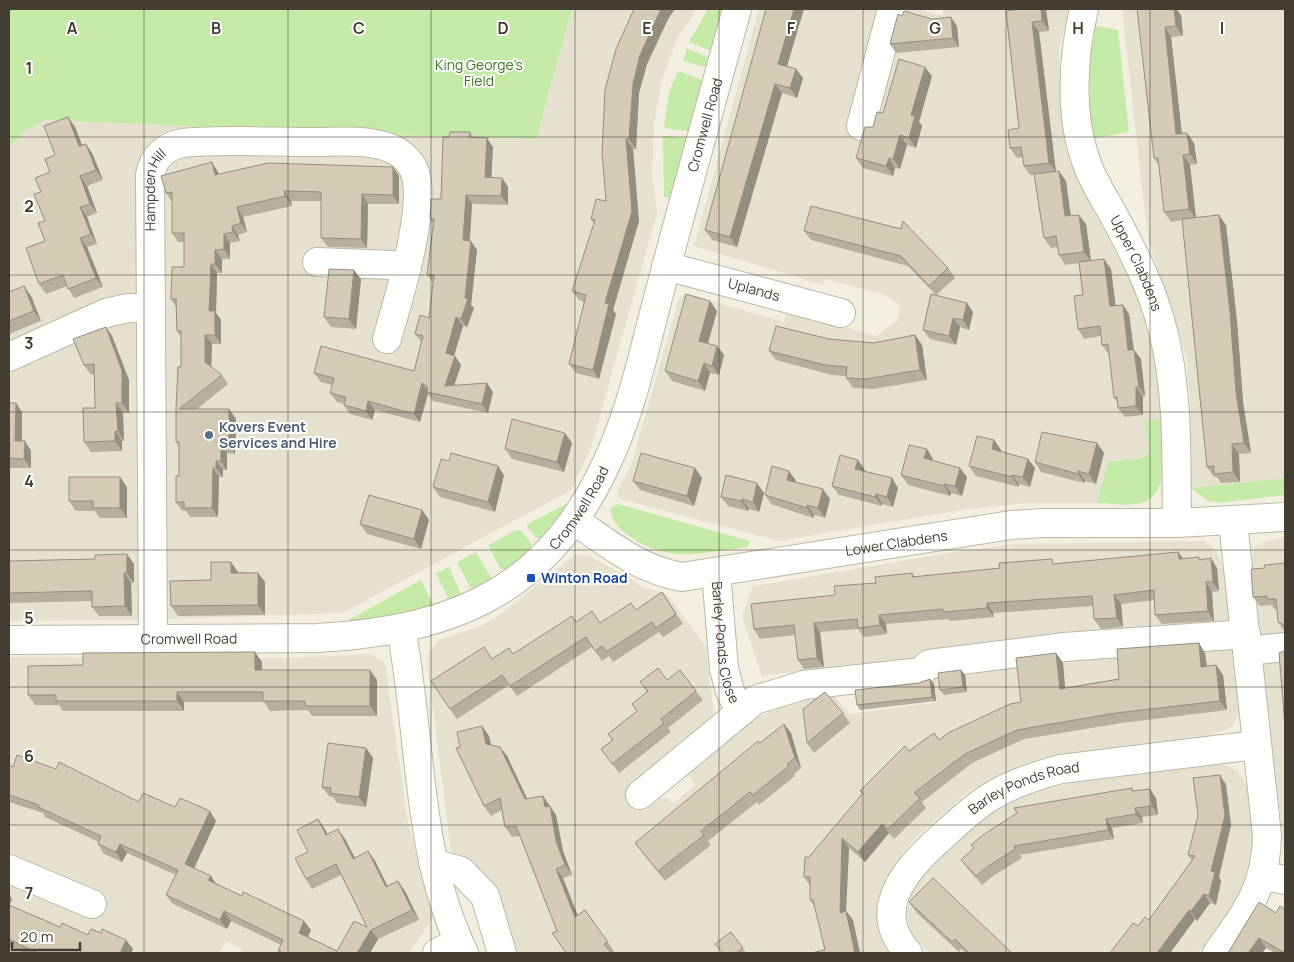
<svg xmlns="http://www.w3.org/2000/svg" width="1294" height="962" viewBox="0 0 1294 962" font-family="Manrope,sans-serif">
<rect width="100%" height="100%" fill="#f2efe1"/>
<!-- residential -->
<path fill="#e6e1cf" d="M572,9h125l-21,32 -14,38 -8,46 -2,49 5,39 -66,235 -20,42 -228,123 -210,7 -124,1v-474l14,-15 22,-12 372,16 119,3z
M759,9h118l-29,116 52,-116h19l24,7v-7h126l-10,40 2,63 4,30 25,62 42,79 17,50 7,32 5,54 -16,2 4,29 -7,8 -34,4 -11,41h-70l-66,7 -182,31 -159,-42 -3,-7 14,-27 48,-167 7,-4 98,28 3,-11 89,25 22,-16 2,-15 -17,-11 -58,-15 -2,6 -129,-39z
M1122,9h163v469l-94,10 -1,-90 -4,-40 -11,-40 -27,-78z
M1285,537v319l-34,-290 2,-13 3,-7 7,-4z
M1203,541l12,8 6,12 5,21 13,121v11l-7,13 -21,8 -158,21 -23,6 -59,27 -57,50 -22,29 -9,17 -4,20 5,35 7,13h-374l-22,-65 -11,-13 -33,-24 -24,-188 2,-11 10,-12 42,-14 24,-15 67,-54 10,-3 10,3 51,30 24,7 39,53 8,68 -87,76 17,20 16,-12 7,-1 6,6 22,-19 -9,-13 65,-52 49,-21 34,-4 16,19 87,-12 -6,-45 -169,19 -20,-60 11,-30 202,-34 59,-8z
M371,654l13,7 2,9 22,152 25,96 -24,35h-168l1,-4 -16,-8 -7,12h-210v-296l280,1z
M1219,763l19,8 9,16 7,53 -1,15 -14,42 -41,56h-268l-11,-10 -9,-14 -3,-17 5,-23 27,-34 53,-44 25,-13 57,-16z"/>
<!-- green -->
<path fill="#c5eaa7" d="M9,9h563l-36,130 -119,-3 -372,-16 -22,12 -14,15z
M708,9h18l-13,43 -24,-10z
M1089,25l29,5 11,102 -33,6 -7,-2 -4,-23z
M687,48l24,11 -3,9 -25,-7z
M678,71l27,10 -13,51 -28,-4 5,-36z
M663,136l24,2 -13,60 -10,-1z
M1161,419c1,22 10,74 -17,83 -13,5 -33,1 -47,1l11,-41 35,-4 6,-8 -4,-29z
M1285,478v17l-66,8 -11,-2 -17,-13z
M566,504l4,4 -27,30h-7l-10,-13z
M618,504l132,37 -3,6c-42,5 -77,17 -115,-9 -12,-8 -19,-15 -22,-29z
M520,530l11,13v8l-24,19 -7,-2 -12,-23 26,-14z
M476,552l16,27 -15,11 -7,-3 -13,-25z
M449,567l13,29 -12,6 -14,-29z
M421,580l13,26 -29,10 -55,8v-5z"/>
<g fill="none" stroke-linecap="round" stroke-linejoin="round">
<!-- minor casing -->
<g stroke="#beb7a4" stroke-width="30">
<g id="minor">
<path id="s1" d="M1084,9c-12,51 -15,111 5,160 7,17 17,32 25,47 20,37 39,74 49,115 16,63 13,128 14,192"/>
<path d="M861,126l31,-117"/>
<path d="M317,262l75,3 15,3"/>
<path id="s2" d="M666,266l175,47"/>
<path d="M9,357l97,-44 22,-5h22"/>
<path id="s3" d="M575,521c36,24 63,48 107,56l329,-52 31,-2h135l108,-6"/>
<path id="s4" d="M716,572l8,97 6,22 10,21"/>
<path d="M401,629c21,108 14,223 63,324"/>
<path id="s5" d="M153,638l-3,-463c3,-18 15,-28 32,-32 44,-4 89,-1 133,-1 24,0 52,-3 75,6 9,3 19,12 23,20 17,33 -16,135 -26,171"/>
<path id="s6" d="M9,640l308,-2c147,-8 240,-53 298,-194 21,-51 32,-107 47,-161 24,-91 50,-183 75,-274"/>
<path d="M1247,651l38,-4"/>
<path d="M640,795l115,-95 49,-15 117,-13 8,-8 135,-17 182,-13"/>
<path d="M433,863l28,8 24,25 17,57"/>
<path d="M9,869l83,35"/>
<path d="M1263,876l22,4"/>
<path d="M437,953l21,-11"/>
<path id="s7" d="M908,953c-41,-47 3,-89 38,-120 14,-13 28,-26 44,-36 23,-14 46,-21 71,-28l195,-24"/>
<path d="M1217,953c29,-39 50,-68 50,-118l-34,-313"/>
</g>
</g>
<!-- minor -->
<use href="#minor" stroke="#fff" stroke-width="28"/>
</g>
<!-- wall -->
<path fill="#b6af9d" d="M634,9h41l-7,10 -21,45 -8,29 -3,56h-3l6,72 -26,89 3,4 -17,65 -23,-6 -7,-9 15,-62 -5,-2 -7,-9 22,-67 -3,-5 15,-18z
M766,9l21,57 9,3 7,9 -6,20 -15,-5 -45,154 -25,-7 -7,-10z
M1046,9l3,22 -10,1 17,140 10,9 5,35 15,8 5,37 20,8 4,37 8,-1 6,9 5,36 7,9 4,37 -2,1v18l-18,2 -7,-9v-6l-4,-4 -5,-43 -7,-10 -1,-9 -17,3 -6,-10 5,-34 -4,-32 -14,2 -6,-10 -2,-8 -6,1 -7,-10 -10,-63h-4l-6,-9 -1,-9 -6,1 -7,-10 9,-20 -13,-117z
M1137,9h39l5,6 2,21 -12,1 11,97 12,9 3,21 -7,1 6,53 30,7 11,96 6,81 8,51 -12,1 1,28 -19,1 -4,-6h-3l-7,-10 -25,-247 -11,2 -7,-10 -5,-46 -5,-8z
M902,16l30,3 25,7 2,21 -63,6 -6,-9z
M932,76l-13,46 3,4 -6,22 -9,-3 -7,24 -5,-1 -2,8 -30,-8 -7,-10 17,-31 10,-14z
M68,117l7,10 7,18 10,8 11,27 -16,6 10,27 -10,4 10,27 -10,3 16,40 -29,11 -7,-12 -21,8 -7,-10 6,-43v-20l-4,-29 9,-20z
M470,132l3,5 20,10 -2,30 11,1 6,9v18l-36,-1 -2,37 7,9 -6,55 3,3 -7,19 -4,-1 -9,30 7,9 -7,20 39,7 -5,21 -55,-12 -5,-7 -8,28 -45,-12 -3,10 -22,-6 -6,-9v-1l-7,-2 -7,-9 2,-8 -11,-3 -7,-9 100,-2 8,-28 -7,-9 14,-16 4,-35 -6,-8 6,-51 -3,-5 11,-20 8,-62z
M393,167l6,9v28h-31l-1,44 -39,-1 -7,-9v-37h-30l1,5 -49,11 4,15 -9,3 2,6 -10,2v16h-8v14h-5l-1,40 5,7v24h-9l-1,23 11,8 6,9 -31,25h32l7,10 -1,35 -8,-1v17h-4v7h-4l-1,40h-28l-4,-6h-4l-6,-9 3,-26v-29l-3,-5 5,-75v-30l-4,-6 -1,-24 -5,-8 13,-32v-25h-6l-6,-9v-31l-6,-9 52,-21 1,2z
M804,231l144,37 7,10 -19,17 -28,-29 -97,-26z
M361,279l-5,50 -25,-2 -7,-10z
M9,292l22,4 10,25 -32,13z
M931,294l42,18 -4,18 -9,-3 -4,18 -26,-6 -7,-9z
M717,311l-9,32 9,3 7,9 -5,20 -9,-2 -5,18 -33,-10 -7,-10z
M106,327l6,9 17,44v33h-6l1,28h-2v10l-31,1 -7,-10 11,-34 -1,-34 -3,1 -7,-10z
M915,335l7,10 5,35 -54,9 -20,-1 -7,-10v-2l-14,-1 -56,-15 -7,-9 60,-12 44,4z
M9,403l13,9v29l9,10v17h-22z
M994,440l7,10v2l27,7 7,9 -5,19 -11,-3v3l-43,-11 -7,-10z
M572,443l-8,29 -52,-13 -7,-10z
M1104,453l-8,31 -11,-3 -1,2 -43,-11 -6,-10z
M933,459v2l34,16 -5,19 -11,-3 -1,3 -42,-11 -7,-10z
M695,468l7,10 -8,28 -54,-16 -7,-9z
M865,470l-1,1 28,7 6,10 -5,19 -11,-3v2l-43,-11 -7,-9z
M789,471l7,10v1l34,17 -5,19 -11,-3 -1,3 -42,-14 -6,-9z
M504,475l-9,37 -55,-15 -7,-10z
M127,487v31h-27l-5,-7h-19l-7,-10z
M764,493l-5,19 -10,-3 -1,2 -20,-5 -7,-9z
M422,510l7,10 -8,29 -54,-15 -7,-10z
M1178,552l5,6 18,1 16,9 2,23 -7,1 2,29 -52,3 -7,-9v-15l-34,4 2,23 -22,2 -7,-10 -1,-13 -100,7 1,4 -44,4 -2,-2 -62,5 1,10 -23,3 -6,-8 -38,3 4,35 -20,2 -6,-9 -3,-25 -35,4 -6,-10 81,-34 77,-22 3,4z
M9,561l125,3v19h-3l1,33h-33l-7,-9v-6l-83,2z
M1285,563v69l-7,-10 -1,-13h-3l-2,-4 -12,1 -7,-9 12,-29z
M238,572l20,1 7,9v33l-87,1 -7,-10 40,-26z
M662,592l21,32 -20,13 -4,-5 -46,30 -4,-6 -7,5 -10,-14 -75,49 -8,-11 -52,34 -7,-10 63,-55 63,-32 24,1 36,-13z
M1199,643l6,10 2,13 9,-1 7,10 4,35 -105,13 -98,16 -52,24 -50,39 4,6 -32,31 -5,-6 -24,29 -16,-14 -3,63 7,9 7,33h-45l10,-3 -10,-43 -5,-7v-14l-6,-9 5,-20 53,-63 -2,-3 49,-40 30,-11 82,-38 35,-49 7,10 2,25 54,-9z
M262,662v8h108l7,10v36h-65l-4,-6 -38,1 -6,-9h-80v9h-121l-4,-6h-24l-7,-10 55,-30z
M961,670l4,5 2,17 -23,3 -4,-5z
M930,679l4,5 2,17 -76,9 -3,-5z
M667,680l29,11 7,9 -35,28 3,4 -52,41 -18,-24 11,-9 -4,-6 29,-23 10,-19 -7,-10z
M843,713l7,10 -36,30 -7,-10z
M784,724l7,9 10,35 -7,6 1,2 -36,29 -2,-3 -49,39 3,4 -46,36 -23,-29 -7,-9z
M489,736l2,9 9,2 7,9 20,43 16,-3 13,19 7,36 9,24 -9,3 15,38 7,-6 29,41 -2,2h-46l-46,-117 -8,1 -7,-10 -3,-17 -11,6 -7,-10 -24,-59z
M366,748l7,10 -7,49 -29,-4 -4,-6 -4,-1 -7,-9z
M9,765l130,37 36,5 41,14 -22,47 23,16 94,46 -3,7 29,14 30,-24 -26,-52 -29,14 -6,-10 2,-27 10,-33 9,16 18,4 10,19 13,-7 7,10 13,26 17,4 14,29 -41,19 -8,14h-90l-2,-2 3,-6 -50,-24 -4,8 -54,-25 -7,-9 10,-20 -49,-22 -5,9 -18,-8 -6,-10 1,-2 -54,-25 -2,-4 -34,-11z
M1220,775l6,10 5,40 -12,52 2,4 -5,24 -6,-2 -13,18 -2,-2 -25,34h-60l28,-27 11,-6 43,-59 -4,-6z
M1132,788l2,3 22,7 2,17 -16,2 1,6 -31,5 2,11 -94,16 2,3 -29,18 -11,9 -14,-16 -7,-9 13,-11 -3,-4z
M9,894l3,5 -3,6 51,22 28,8 13,-2 25,7 7,9 -2,4h-106l-16,-7z
M909,902l103,51h-46l-5,-4 -2,3 -43,-40z
M1259,902l26,51h-10l-9,-5 -4,5h-34z
M731,932l15,21h-24z"/>
<!-- shaded-wall -->
<path fill="#948e7f" d="M661,9h14l-7,10 -21,45 -8,29 -3,56 -7,-10 4,-55 7,-29z
M794,9h10l-19,64 -7,-9z
M1041,9h5l3,22 -7,-10z
M1174,9h2l5,6 2,21 -7,-10z
M951,17l6,9 2,21 -6,-9z
M1032,22l7,10 17,140 -7,-9z
M1165,27l6,10 12,107 -7,-10z
M925,67l7,9 -13,46 3,4 -6,22 -7,-10 2,-23z
M796,69l7,9 -6,20 -7,-10z
M775,84l7,9 -45,154 -7,-10z
M68,117l7,10 11,29 -7,-10z
M1187,133l7,10 3,21 -7,-10z
M900,135l7,10 -7,24 -7,-10z
M487,138l6,9 -2,39 -6,-9z
M626,139l7,10 6,72 -26,89 3,4 -17,65 -6,-9 12,-67z
M86,144l6,9 11,27 -7,-10z
M1183,155l7,10 6,54 -7,-10z
M889,158l6,10 -2,8 -7,-10z
M212,162l6,10 4,13 -7,-10z
M393,167l6,9v28l-6,-9z
M1059,171l7,10 6,45 -7,-10z
M80,176l7,10 10,27 -7,-9z
M502,178l6,9v18l-7,-9z
M284,191l7,10 1,5 -7,-10z
M362,194l6,10 -1,44 -6,-9z
M466,195l6,9 -3,45 -6,-9z
M80,207l7,10 10,27 -6,-10z
M237,207l6,10 4,15 -6,-9z
M1079,215l7,9 5,37 -7,-9z
M1219,215l7,10 11,96 6,81 8,51 -7,-10 -8,-51z
M232,226l6,9 2,6 -7,-9z
M224,234l6,9v16l-6,-10z
M80,238l7,9 16,40 -7,-9z
M471,241l6,9 -6,55 3,3 -7,19 -6,-8 4,-21z
M215,250l7,9v14l-7,-9z
M1104,259l7,10 6,47 -7,-10z
M211,264l6,9 -1,40 5,7v24l-6,-9 -6,-24z
M354,270l7,9 -5,50 -7,-10z
M24,286l7,10 10,25 -7,-10z
M710,301l7,10 -11,39 -7,-9z
M967,303l6,9 -4,18 -6,-10z
M1123,305l6,9 6,46 -7,-10z
M456,317l7,9 -11,36 -6,-9z
M953,318l7,9 -4,18 -7,-9z
M106,327l6,9 17,44v33l-7,-10z
M205,335l7,9 -1,28 -6,-10z
M915,335l7,10 5,35 -7,-10z
M717,346l7,9 -5,20 -7,-9z
M1134,350l7,9 4,37 -6,-9z
M455,356l6,9 -10,30 -6,-9z
M704,363l6,10 -5,18 -7,-10z
M422,383l7,9h-2l1,2 -8,28 -6,-8z
M487,383l6,9 -5,21 -6,-9z
M1136,387l7,10v18l-7,-9z
M368,401l7,9 -3,10 -6,-9z
M16,403l6,9v39l-7,-10z
M116,403l7,10 1,28 -6,-10z
M229,409l7,10 -1,35 -6,-10z
M115,431l7,10v10l-7,-10z
M565,433l7,10 -8,29 -7,-10z
M994,440l7,10 -2,9 -7,-10z
M25,441l6,10v17l-7,-9z
M1097,443l7,10 -8,31 -7,-10z
M221,444l6,9v17l-6,-9z
M1232,444l7,10 1,28 -7,-10z
M927,449l6,10 -2,9 -7,-10z
M1028,459l7,9 -5,19 -7,-10z
M858,460l7,10 -3,8 -7,-9z
M216,461l7,9v7l-7,-9z
M498,466l6,9 -9,37 -7,-10z
M213,468l6,9 -1,40 -6,-9z
M695,468l7,10 -8,28 -7,-10z
M960,468l7,9 -5,19 -7,-10z
M789,471l7,10 -2,9 -7,-10z
M1078,471l7,10 -1,2 -6,-9z
M1012,475l7,9v3l-7,-10z
M120,477l7,10v31l-7,-10z
M892,478l6,10 -5,19 -6,-10z
M757,483l7,10 -5,19 -6,-10z
M944,484l7,9 -1,3 -6,-10z
M823,489l7,10 -5,19 -7,-10z
M876,494l6,10v2l-7,-9z
M742,499l7,10 -1,2 -7,-10z
M807,505l7,10 -1,3 -6,-10z
M422,510l7,10 -8,29 -7,-10z
M1178,552l7,9 -6,-2z
M127,554l7,10v19l-7,-10z
M1211,558l6,10 2,23 -6,-9z
M231,562l7,10v10l-7,-9z
M124,573l7,10 1,33 -7,-10z
M258,573l7,9v33l-7,-10z
M1206,582l6,10 2,29 -6,-10z
M1114,595l7,9 2,23 -6,-9z
M987,603l6,10 1,4 -7,-9z
M879,615l7,9 1,10 -7,-9z
M814,623l6,9 4,35 -7,-9z
M1199,643l6,10 3,23 -7,-9z
M255,652l7,10v18l-7,-10z
M1056,653l7,10 3,35 -6,-9z
M1216,665l7,10 4,35 -7,-9z
M370,670l7,10v36l-7,-10z
M961,670l4,5 2,17 -4,-5z
M930,679l4,5 2,17 -4,-4z
M177,692l7,10v9l-7,-10z
M784,724l7,9 10,35 -6,-10z
M482,726l7,10 4,18 -7,-10z
M500,747l7,9 25,53 -7,-10z
M366,748l7,10 -7,49 -7,-10z
M1220,775l6,10 5,40 -12,52 2,4 -5,24 -7,-9z
M1150,789l6,9 2,17 -6,-9z
M543,796l6,9 2,11 -6,-9z
M550,806l6,9 7,36 9,24 -7,-10 -9,-24z
M1135,808l7,9 1,6 -7,-9z
M210,811l6,10 -24,52 -7,-9z
M318,819l7,10 7,16 -6,-10z
M1106,819l6,9 2,11 -6,-9z
M882,824l7,9 -24,29 -7,-10z
M338,829l7,10 15,29 -7,-9z
M842,838l7,10 -3,63 7,9 7,33h-5l-15,-40z
M120,844l7,9 -5,9 -6,-10z
M368,851l7,10 18,36 -7,-10z
M556,869l7,9 19,49 -7,-10z
M211,876l6,9 -9,-5z
M398,881l7,10 14,29 -7,-10z
M9,894l3,5 -3,7z
M1204,894l6,9 -13,18 -6,-10z
M1189,910l6,9 -25,34h-13z
M224,911l7,10 -4,8 -7,-9z
M304,921l7,9 -6,12 -6,-9z
M371,930l7,9 -8,14h-13z
M1259,938l7,10 -4,5h-14z
M126,940l7,9 -2,4h-11z"/>
<!-- building -->
<path fill="#d4cbb6" stroke="#948e7f" d="M634,9h27l-21,46 -7,29 -4,55h-3l6,72 -27,92 4,1 -16,66 -24,-6 17,-69 -14,-4 23,-71 -4,-1 5,-20 10,2 -4,-48 3,-63 11,-41z
M766,9h28l-16,55 18,5 -6,19 -15,-4 -45,153 -25,-7z
M1015,9h26l1,12 -10,1 17,141 -25,3 -3,-19 -11,1 -2,-18 11,-2 -13,-117 9,-1z
M1137,9h37l2,17 -11,1 11,107 11,-1 3,21 -7,1 6,54 -25,3 -6,-54h-4z
M904,11l28,8 19,-2 2,21 -63,6 8,-30 4,2z
M899,59l26,8 -14,48 4,1 -6,22 -9,-3 -7,24 -4,-1 -3,8 -30,-8 9,-31h8l4,-15 6,1z
M68,117l11,29 7,-2 10,26 -16,6 10,28 -10,3 11,27 -11,4 16,40 -28,11 -5,-14 -24,9 -13,-36 19,-7 -7,-18 7,-2 -11,-27 7,-2 -6,-14 15,-6 -5,-13 10,-4 -11,-29z
M450,132h20l-1,5 18,1 -2,39 17,1 -1,18 -35,-1 -3,45 8,1 -6,57 3,1 -7,20 -5,-2 -10,36 9,3 -10,30 42,-3 -5,21 -55,-12 1,-5 -6,-4 -8,31 -46,-13 -2,10 -22,-6 2,-8 -16,-4 4,-15 -20,-5 7,-27 93,25 9,-35 -8,-2 5,-19 9,3 5,-43h-7l7,-56h-4l1,-20h10l2,-62h6z
M212,162l3,13 53,-12 125,4v28l-31,-1 -1,45 -40,-1v-46l-37,-1 1,5 -48,11 4,16 -9,3 1,6 -9,2v15l-9,1v14h-4l-2,47h6v24h-10v27l17,13 -43,34h50v35h-8v17h-5v7h-3l-1,40h-28v-6h-8v-26h3v-34h-3v-33l2,-42h3v-36h-4l-1,-32h-5l1,-32h12v-34h-12v-41l-6,1 -5,-17z
M1059,171l6,45 14,-1 5,37 -25,3 -3,-19 -12,2 -10,-64z
M811,206l90,23 2,-8 45,47 -19,18 -28,-30 -97,-25z
M1219,215l11,97 6,80 8,51 -12,1 1,28 -19,2v-8l-7,1 -25,-248z
M1104,259l6,47 13,-1 5,45h6l5,37h-3v19l-18,2 -1,-11 -3,1 -6,-54 -6,1 -2,-19 -22,3 -4,-33 9,-1 -4,-33z
M329,269l25,1 -5,49 -25,-2z
M24,286l10,25 -25,10v-29z
M686,294l24,7 -11,40 18,5 -5,20 -8,-3 -6,18 -33,-10z
M931,294l36,9 -4,17 -10,-2 -4,18 -26,-6z
M776,326l53,13 44,4 42,-8 5,35 -54,9 -20,-1 1,-11 -22,-2 -56,-14z
M106,327l16,44v32h-6l2,28h-3v10l-31,1 -1,-34h12l-1,-44 -10,1 -11,-26z
M9,403h7l-1,38h10l-1,18 -15,-1z
M512,419l53,14 -8,29 -52,-13z
M1042,432l55,11 -8,31 -11,-3v3l-43,-12z
M977,436l17,4 -2,9 36,10 -5,18 -11,-2v2l-43,-11z
M909,445l18,4 -3,9 36,10 -5,18 -11,-2v2l-43,-11z
M451,453l47,13 -10,36 -55,-15 8,-28 8,2z
M641,453l54,15 -8,28 -54,-15z
M840,455l18,5 -3,9 37,9 -5,19 -11,-3 -1,3 -43,-11z
M772,466l17,5 -2,9 36,9 -5,19 -11,-3v3l-42,-13z
M726,475l31,8 -4,19 -11,-3 -1,2 -20,-4z
M69,477h51v31h-27v-7h-24z
M369,495l53,15 -8,29 -54,-15z
M1178,552l1,7 20,-2v3l12,-2 2,24h-7l2,29 -53,4 -1,-25 -40,5 3,23 -23,1 -2,-23 -105,7v5l-44,4v-3l-64,6 1,10 -22,3 -1,-9 -43,4 3,35 -19,2 -4,-35 -40,4 -3,-25 84,-9 -1,-9 42,-3 -1,-6 37,-4v4l88,-9 -1,-5 53,-4 1,5z
M127,554v19h-3l1,33 -33,1v-16l-83,2v-32l86,-2v-4z
M211,562h20v11h27v32l-87,1 -1,-25 41,-1z
M1285,563v62l-7,-3 -2,-23h-9v-3l-14,1 -2,-28 14,-1 -1,-3z
M662,592l14,22 -20,14 -4,-6 -46,30 -4,-6 -7,5 -9,-14 -76,49 -8,-11 -52,34 -19,-28 53,-34 8,12 17,-11 4,6 59,-38 4,6 16,-11 8,12 31,-20 5,7z
M1199,643l2,24 15,-2 4,36 -104,12 -99,17 -52,24 -20,15 -31,24 6,5 -32,31 -6,-5 -24,28 -16,-14 -2,75 6,-2 9,42h-40v-1l10,-2 -12,-50h-3v-23h-6l1,-20h4l54,-64 -3,-2 45,-45 4,5 25,-18 5,7 9,-7 62,-29 11,-2 -5,-44 40,-5 4,36 59,-10 -2,-30z
M1285,651v76l-6,-74z
M255,652v18h115v36h-65v-5h-42v-9h-86v9h-121v-6h-28v-29l55,-1v-12z
M658,668l9,12 13,-10 16,21 -35,28 3,4 -52,41 -11,-15 12,-9 -5,-6 29,-23 -5,-7 16,-13 -8,-9z
M961,670l2,17 -23,3 -2,-17z
M930,679l2,18 -75,8 -2,-15 64,-7z
M825,692l18,21 -36,30 -4,-34z
M784,724l11,34 -8,6 2,2 -36,29 -3,-3 -49,39 3,4 -46,36 -23,-28 123,-102 2,2z
M482,726l4,18 14,3 25,52 18,-3 2,11 5,-1 6,35 9,24 -9,4 19,48 10,-7 23,32 -4,2 7,9h-45l-14,-20 5,-2 -41,-105 -11,1 -5,-29 -16,8 -28,-58 4,-1 -3,-15z
M328,743l38,5 -7,49 -29,-4 1,-5 -9,-1z
M17,755l39,14 3,-7 80,40 4,-9 32,14 5,-9 30,13 -25,53 26,12 -3,4 34,16 1,-4 61,29 -5,12 38,18 17,-30 13,6 -31,-63 -30,15 -11,-21 13,-6 -11,-22 21,-11 8,16 12,-6 15,30 15,-8 18,36 12,-6 14,29 -41,20 -14,23h-74l-5,-2 5,-11 -59,-29 -4,9 -54,-25 12,-25 -58,-26 -4,8 -18,-8 3,-8 -63,-29 1,-2 -30,-10v-30l4,2z
M1220,775l5,41 -14,55 4,1 -6,24 -5,-2 -13,17 -2,-1 -32,43h-47l23,-30 5,3 7,-9 4,3 46,-64 -7,-1 10,-40 -5,-37z
M1132,788v3l18,-2 2,17 -17,2 1,6 -30,5 2,11 -94,16 1,3 -28,18 -11,9 -15,-16 13,-12 -3,-3 12,-10 34,-22 -3,-5z
M933,878l79,75h-43l-14,-14 -3,3 -43,-40z
M1259,902l17,11 4,-7 5,3v44l-26,-15 -11,15h-20z
M9,905l51,22 2,-4 26,12 3,-6 10,4 1,-4 24,11 -6,13h-82l-29,-14z
M731,932l12,16 -7,5h-13l-8,-9z"/>
<!-- grid -->
<path fill="none" stroke="#443e32" stroke-width="1" stroke-opacity="0.55" d="M144,9v944M288,9v944M431,9v944M575,9v944M719,9v944M863,9v944M1006,9v944M1150,9v944M9,137h1276M9,275h1276M9,412h1276M9,550h1276M9,687h1276M9,825h1276"/>
<!-- markers -->
<circle fill="#5c6f8a" stroke="#fff" stroke-width="2" cx="209" cy="435" r="5"/>
<rect fill="#1a4fb4" stroke="#fff" stroke-width="2" x="526" y="573" width="10" height="10" rx="2.5"/>
<g text-anchor="middle" stroke-width="4" stroke-linejoin="round" paint-order="stroke">
<!-- park labels -->
<g font-size="14" fill="#3b7822" stroke="#fff">
<text x="479" y="70">King George's<tspan x="479" dy="16">Field</tspan></text>
</g>
<!-- street labels -->
<g font-size="14" fill="#443e32" stroke="#fff">
<text dy="5" stroke="none"><textPath href="#s6" startOffset="1020">Cromwell Road</textPath></text>
<text dy="5" stroke="none"><textPath href="#s5" startOffset="449">Hampden Hill</textPath></text>
<text dy="5" stroke="none"><textPath href="#s1" startOffset="268">Upper Clabdens</textPath></text>
<text dy="5" stroke="none"><textPath href="#s2" startOffset="91">Uplands</textPath></text>
<text dy="5" stroke="none"><textPath href="#s6" startOffset="615">Cromwell Road</textPath></text>
<text dy="5" stroke="none"><textPath href="#s3" startOffset="339">Lower Clabdens</textPath></text>
<text dy="5" stroke="none"><textPath href="#s6" startOffset="180">Cromwell Road</textPath></text>
<text dy="5" stroke="none"><textPath href="#s4" startOffset="71">Barley Ponds Close</textPath></text>
<text dy="5" stroke="none"><textPath href="#s7" startOffset="236">Barley Ponds Road</textPath></text>
</g>
<!-- service labels -->
<g font-size="14" font-weight="bold" fill="#4e5e75" stroke="#fff" text-anchor="start">
<text x="219" y="432">Kovers Event<tspan x="219" dy="16">Services and Hire</tspan></text>
</g>
<!-- transit labels -->
<g font-size="14" font-weight="bold" fill="#164399" stroke="#fff" text-anchor="start">
<text x="541" y="583">Winton Road</text>
</g>
</g>
<g font-size="16" text-anchor="middle" font-weight="bold" fill="#443e32" stroke="#fff" stroke-width="4" stroke-linejoin="round" paint-order="stroke">
<text x="72" y="34">A</text>
<text x="216" y="34">B</text>
<text x="359" y="34">C</text>
<text x="503" y="34">D</text>
<text x="647" y="34">E</text>
<text x="791" y="34">F</text>
<text x="935" y="34">G</text>
<text x="1078" y="34">H</text>
<text x="1222" y="34">I</text>
<text x="29" y="74">1</text>
<text x="29" y="212">2</text>
<text x="29" y="349">3</text>
<text x="29" y="487">4</text>
<text x="29" y="624">5</text>
<text x="29" y="762">6</text>
<text x="29" y="899">7</text>
</g>
<!-- border -->
<rect width="1294" height="962" fill="none" stroke="#443e32" stroke-width="20"/>
<!-- scale -->
<path d="M12 942v8h68v-8" fill="none" stroke="#443e32" stroke-width="2.5"/>
<text x="20" y="942" font-size="15" fill="#443e32" stroke="#ffffff" stroke-width="4" paint-order="stroke">20 m</text>
</svg>
